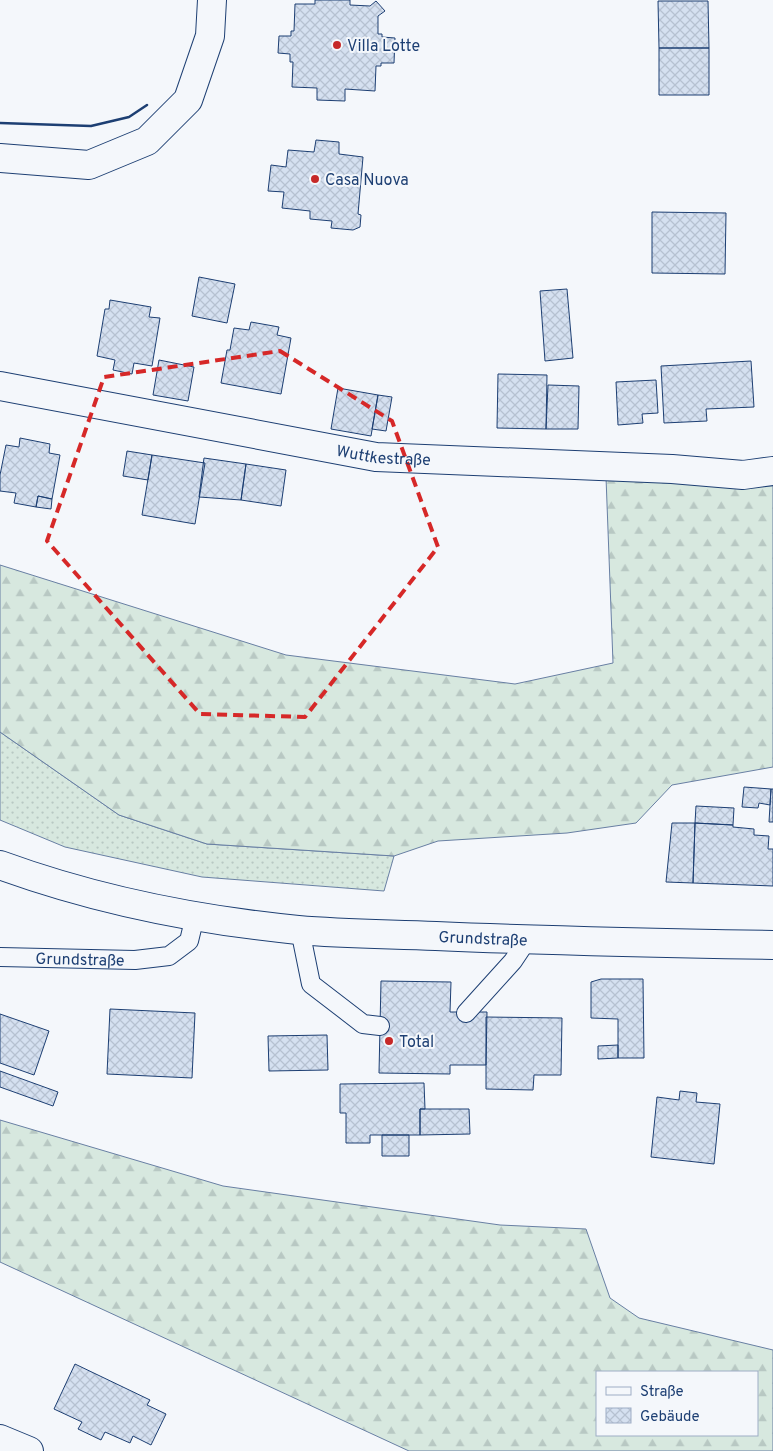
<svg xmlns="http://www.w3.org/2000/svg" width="773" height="1451" viewBox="0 0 773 1451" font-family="Overpass,sans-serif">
<defs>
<pattern id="grass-dots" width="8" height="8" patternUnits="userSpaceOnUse" patternTransform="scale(1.25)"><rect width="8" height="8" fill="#d7e8df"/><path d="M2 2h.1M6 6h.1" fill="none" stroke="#b8c8c3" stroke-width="1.8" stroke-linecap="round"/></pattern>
<pattern id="forest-firs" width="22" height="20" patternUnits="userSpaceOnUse" patternTransform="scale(1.25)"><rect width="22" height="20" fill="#d7e8df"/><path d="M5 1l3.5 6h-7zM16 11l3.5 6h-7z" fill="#b8c8c3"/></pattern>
<pattern id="building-cross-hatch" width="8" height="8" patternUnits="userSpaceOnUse" patternTransform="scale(1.25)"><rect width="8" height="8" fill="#d5e0f0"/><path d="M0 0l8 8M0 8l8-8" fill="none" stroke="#b6c1d1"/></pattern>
</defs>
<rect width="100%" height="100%" fill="#f4f7fb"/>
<!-- grass -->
<path fill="url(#grass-dots)" stroke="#687fa3" d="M0,732l119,83 88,29 187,12 -10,35 -182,-14 -137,-30 -65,-27z"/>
<!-- forest -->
<path fill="url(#forest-firs)" stroke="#687fa3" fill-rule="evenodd" d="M606,477l167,6v284l-101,18 -36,38 -69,10 -129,8 -44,15 -187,-12 -88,-29 -119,-83v-167l286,90 229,29 98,-21z
M0,1120l223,66 277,39 86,4 24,69 29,20 134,32v101h-364l-409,-189zM757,1372v63h-160v-63z"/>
<!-- building -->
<path fill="url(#building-cross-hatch)" stroke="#1d3f73" d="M315,0h35v5l20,1 6,-5 9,10 -7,5v18h4v3l13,1 -1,25h-13v3h-5l-1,25 -30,-2v12l-28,-1v-12l-25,-1 1,-25h-3v-8l-12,-1 1,-17h12v-5h3l1,-27h20z
M658,1h50l1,47h-50z
M659,48h50v47h-50z
M316,140l23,2v12l24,3 -5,57 3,1 -1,12 -7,3 -22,-2 1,-7 -22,-2v-8l-28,-3 2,-16 -16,-1 3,-26 15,2 2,-17 26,2z
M652,212l74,1 -1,61 -73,-1z
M199,277l36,7 -8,39 -35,-7z
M567,289l6,69 -28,3 -5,-70z
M110,300l41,7 -2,10 11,1 -8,48 -18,-3 -2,11 -19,-4 2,-10 -18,-4 8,-47h4z
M251,322l28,5 -2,8 14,3 -10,56 -60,-11 6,-33h3l4,-22 15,2z
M159,360l35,7 -6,34 -35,-6z
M751,361l3,46 -48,2 1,12 -43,2 -3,-57z
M498,374l49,1 -1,54 -49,-1z
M656,380l2,33 -16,1 1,9 -25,2 -2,-43z
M548,385l31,1 -1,43h-32z
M338,388l40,7 -7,41 -40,-7z
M378,395l14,2 -6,34 -14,-2z
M20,438l30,6 -1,9 11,2 -8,44 -14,-3 -2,11 -22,-4 2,-10 -16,-2v-16l6,-30 13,2z
M127,451l25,4 -4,25 -25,-4z
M152,455l53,8 -10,61 -53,-9z
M204,458l42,6 -5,36 -42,-3z
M246,464l40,6 -5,36 -40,-6z
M38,496l14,3 -1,10 -15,-2z
M744,787l27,2 -1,16 -11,-2 -1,5 -16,-1z
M771,789h2v33h-4z
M696,806l38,2 -1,17 -38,-2z
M672,823h23l-2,60 -27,-1z
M695,823l38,2v2l21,2v6l15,1 -1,13h5v37l-80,-3z
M601,979h42l1,79h-26v-39l-27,-1v-36z
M381,981l70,1 -1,30h37l-1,53h-36v9l-71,-1z
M110,1009l85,4 -3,65 -85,-4z
M0,1014l49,17 -15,44 -34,-12z
M486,1017l76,1 -1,57h-27l-1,15 -47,-1z
M327,1035l1,35 -59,1 -1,-35z
M618,1045v13l-20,1v-13z
M0,1071l58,21 -5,14 -53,-19z
M424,1083l1,26h-5v26h-50v8h-24v-30h-6v-29z
M680,1091l17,2 -1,9 24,2 -6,60 -63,-7 6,-60 22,3z
M420,1109h49l1,25 -50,1z
M382,1135h27v21h-27z
M75,1364l75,36 -3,5 19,9 -15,31 -18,-9 -3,7 -25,-11 -4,8 -23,-11 4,-7 -28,-13z"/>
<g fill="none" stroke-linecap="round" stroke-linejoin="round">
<!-- service casing -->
<g stroke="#1d3f73" stroke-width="20">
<g id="service">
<path d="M300,930l11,54 52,40 17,2"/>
<path id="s1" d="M0,957l135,3 34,-4 20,-15 6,-25"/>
<path d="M466,1013l47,-52 14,-21"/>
</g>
</g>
<!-- minor casing -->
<g stroke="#1d3f73" stroke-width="30">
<g id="minor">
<path d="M0,158l89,7 58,-24 41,-41 22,-64 2,-36"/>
<path id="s2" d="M0,386l376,71 296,12 71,6 30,-4"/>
<path d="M0,1439l29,12"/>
</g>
</g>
<!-- secondary casing -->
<g stroke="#1d3f73" stroke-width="30">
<g id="secondary">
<path id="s3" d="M0,865c96,35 197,55 298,65 46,4 92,4 138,6 112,5 224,7 337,9"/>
</g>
</g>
<!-- service -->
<use href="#service" stroke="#f4f7fb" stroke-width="18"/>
<!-- minor -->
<use href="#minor" stroke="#f4f7fb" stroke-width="28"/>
<!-- secondary -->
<use href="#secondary" stroke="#f4f7fb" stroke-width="28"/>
<!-- wall -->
<path stroke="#1d3f73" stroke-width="2.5" d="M0,123l91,3 38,-9 18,-12"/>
</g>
<!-- marked area -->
<path fill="none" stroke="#d62828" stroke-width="4" stroke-dasharray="10 6" stroke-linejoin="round" d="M280,351l112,70 46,126 -133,170 -105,-3 -153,-173 57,-164z"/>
<!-- markers -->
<g fill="#c62828" stroke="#f4f7fb" stroke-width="2">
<circle cx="337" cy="45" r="5"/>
<circle cx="315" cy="179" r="5"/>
<circle cx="389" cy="1041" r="5"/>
</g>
<g text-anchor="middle" stroke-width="4" stroke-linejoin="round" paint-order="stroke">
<!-- poi labels -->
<g font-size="16" fill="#1d3f73" stroke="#f4f7fb" text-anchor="start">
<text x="347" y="51">Villa Lotte</text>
<text x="325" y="185">Casa Nuova</text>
<text x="399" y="1047">Total</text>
</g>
<!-- street labels -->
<g font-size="16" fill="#1d3f73" stroke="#f4f7fb">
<text dy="6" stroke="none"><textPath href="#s2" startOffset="390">Wuttkestraße</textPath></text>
<text dy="6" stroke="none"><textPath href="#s3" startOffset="491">Grundstraße</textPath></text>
<text dy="6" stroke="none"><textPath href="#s1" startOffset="80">Grundstraße</textPath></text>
</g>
</g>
<!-- legend -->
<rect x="596" y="1371" width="162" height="65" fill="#f4f7fb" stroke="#9eadc5"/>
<rect x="606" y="1387" width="25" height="8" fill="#f4f7fb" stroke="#9eadc5"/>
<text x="640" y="1396" font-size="15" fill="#1d3f73">Straße</text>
<rect x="606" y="1408" width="25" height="15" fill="url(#building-cross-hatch)" stroke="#9eadc5"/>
<text x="640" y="1421" font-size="15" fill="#1d3f73">Gebäude</text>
</svg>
